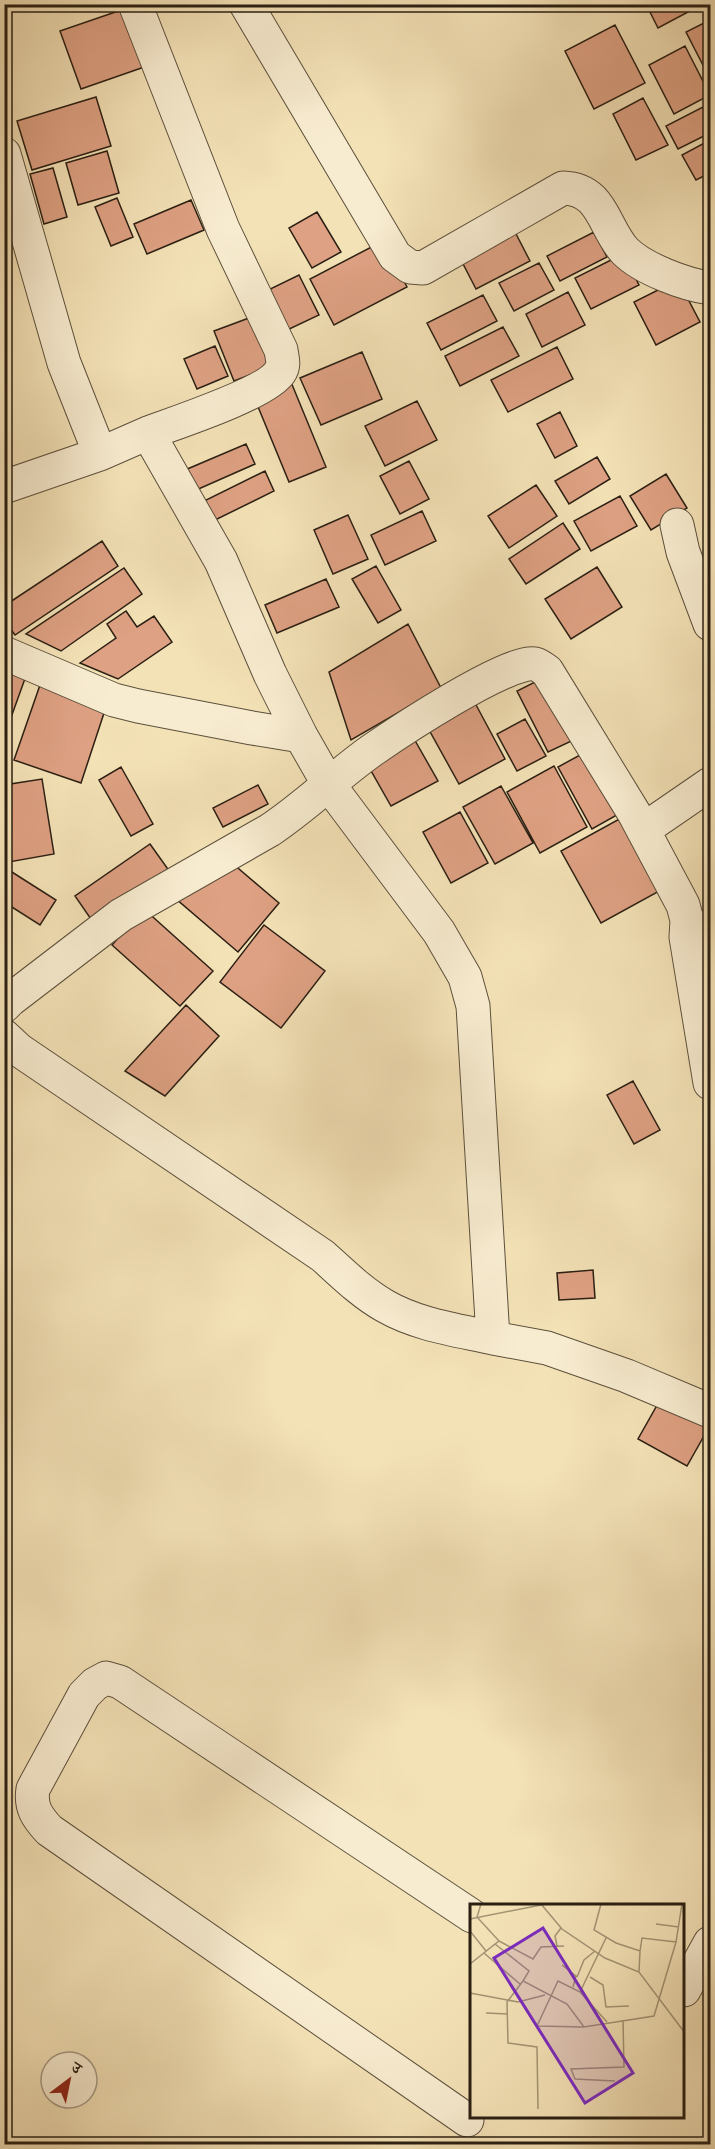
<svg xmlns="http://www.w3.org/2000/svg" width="715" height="2149" viewBox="0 0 715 2149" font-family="'Sorts Mill Goudy','Noto Serif Devanagari',serif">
<rect width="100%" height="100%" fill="#f4e2b7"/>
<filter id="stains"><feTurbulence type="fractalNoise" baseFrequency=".00333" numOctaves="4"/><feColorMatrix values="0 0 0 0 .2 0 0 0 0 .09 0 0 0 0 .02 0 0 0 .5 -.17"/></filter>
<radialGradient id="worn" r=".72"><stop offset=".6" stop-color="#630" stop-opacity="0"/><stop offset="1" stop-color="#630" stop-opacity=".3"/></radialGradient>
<!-- building -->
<path fill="#dea183" stroke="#2a1f13" stroke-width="1.5" d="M646,4h57l-45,24z
M130,7l20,58 -69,24 -21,-58z
M710,20v51l-3,2 -21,-41z
M615,25l30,58 -51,26 -29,-58z
M685,46l25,49 -36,19 -25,-49z
M96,97l15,49 -79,24 -15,-49z
M643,98l25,47 -32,15 -23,-46z
M703,107l7,15v11l-32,16 -12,-23z
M710,140v33l-14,7 -14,-25z
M107,151l12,42 -41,12 -12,-42z
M53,168l14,49 -23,7 -14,-50z
M117,198l16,39 -22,9 -16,-39z
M191,200l13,30 -57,24 -13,-30z
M317,212l24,40 -29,16 -23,-40z
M514,230l16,31 -54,28 -16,-31z
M594,232l13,25 -47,24 -13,-25z
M383,241l24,46 -73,38 -24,-46z
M623,254l16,31 -48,24 -16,-31z
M539,263l15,27 -40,21 -15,-28z
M299,275l20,40 -36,17 -19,-40z
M678,280l22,42 -44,23 -22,-43z
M568,292l17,33 -43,22 -16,-33z
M483,295l14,26 -56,29 -14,-27z
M257,315l19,50 -42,16 -20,-50z
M503,327l16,29 -59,30 -15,-30z
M215,346l13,30 -31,13 -13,-30z
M557,347l16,32 -65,33 -17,-32z
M362,352l20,47 -61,26 -21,-47z
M291,382l35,85 -37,15 -35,-85z
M417,401l20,39 -52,26 -20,-40z
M560,412l17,34 -22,12 -18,-34z
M246,444l9,20 -61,27 -9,-21z
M597,457l13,22 -41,25 -14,-23z
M409,461l20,38 -29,15 -20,-38z
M265,471l9,20 -65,32 -9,-20z
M666,474l21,34 -36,22 -21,-34z
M536,485l21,31 -48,32 -21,-32z
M620,496l17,30 -46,25 -17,-30z
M422,511l14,30 -51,24 -14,-30z
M348,515l20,44 -35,15 -19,-44z
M563,523l17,26 -54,35 -17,-25z
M102,541l16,25 -103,69 -11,-15v-14z
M376,566l25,44 -23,13 -26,-44z
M597,567l25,40 -51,32 -26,-40z
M124,568l18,26 -81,57 -35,-17z
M326,579l13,28 -62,26 -12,-28z
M126,611l11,16 17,-11 18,26 -54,37 -38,-16 36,-25 -9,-14z
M408,624l33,64 -90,52 -22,-68z
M4,665l23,8 -23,64z
M549,675l31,62 -32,15 -31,-61z
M40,685l66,22 -25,76 -67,-23z
M475,703l30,56 -46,25 -31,-56z
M525,719l21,37 -29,15 -20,-37z
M413,737l25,44 -47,25 -25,-44z
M591,749l33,62 -32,18 -34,-62z
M554,766l33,61 -47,26 -33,-61z
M121,767l32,57 -22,12 -32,-56z
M42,779l12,75 -45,8 -5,-26v-51z
M258,785l10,19 -45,23 -10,-19z
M501,786l32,57 -38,21 -32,-57z
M460,812l28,51 -37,20 -28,-51z
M623,817l40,72 -62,34 -40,-72z
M150,844l20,28 -75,53 -20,-29z
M232,863l47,40 -41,49 -63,-54z
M4,867l52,33 -16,25 -36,-23z
M144,909l69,62 -33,35 -68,-61z
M264,925l61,46 -44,57 -61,-46z
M186,1005l33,31 -54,60 -40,-25z
M633,1081l27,49 -26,14 -27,-49z
M593,1270l2,28 -36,2 -2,-27z
M660,1400l49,27 -22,39 -49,-27z"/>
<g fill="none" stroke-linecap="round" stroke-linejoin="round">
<!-- street casing -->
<g stroke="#5c503c" stroke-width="35">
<path id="street" d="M135,4l88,225 58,121c1,8 4,15 -1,22 -13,21 -105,51 -132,61l73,128 49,113 31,62 28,49 110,147 26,45 8,29 20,332 54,10 80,28 83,35
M246,4l149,252 15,11 13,1 140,-80c40,1 40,39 62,63 18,18 61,34 85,37
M4,154l60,209 36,91
M4,487l96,-33 48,-21
M677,525l6,27 27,72
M4,653l110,47 24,6 114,22 49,8
M643,830l67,-46
M686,937l24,146
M4,1006l6,-6 111,-85 149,-85c36,-24 66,-54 101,-79 26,-18 137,-92 164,-87 4,1 8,4 12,7l87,142 49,92 4,15 -1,17 24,-11
M4,1036l15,14 304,206c20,18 39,37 62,50 33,19 72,24 108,32
M684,1990l26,-47
M467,2120l-418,-290c-12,-13 -19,-23 -16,-41l51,-94 11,-11 11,-6 14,4 352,234"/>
</g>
<!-- street -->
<use href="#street" stroke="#f8ecd0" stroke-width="33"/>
</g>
<!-- overview -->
<g transform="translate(470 1904)">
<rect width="214" height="214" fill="#f4e2b7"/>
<path fill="none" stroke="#a39475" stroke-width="1.5" d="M11,0l-4,13 22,24M71,0l21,25 43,29 34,14 46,61M122,0h19M131,0l-7,26 22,13 24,8 2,-13 34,4M0,15l76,-15M186,20l23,3M0,27l16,20M25,40l34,27 -6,10 44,23 17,23 70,-11 22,-74 6,-38M87,42l-2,-10 6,-8M14,49l36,31M0,60l29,-23 34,18 8,-12 23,-1M92,61l14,11 -3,11M169,68l1,-21M107,73l7,-17 11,-9M120,73l13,8 3,22 23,-1M53,77l-16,21 1,41 29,4 1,62M110,88l27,30M0,89l48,9 27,-7M16,109l22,1M114,123l-47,-1 21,-45 22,11 26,-54M145,177l-40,-2 -4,-10 53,-2 -1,-47"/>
<path fill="#7b2cbf" fill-opacity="0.15" stroke="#7b2cbf" stroke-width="3" d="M73,24l90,145 -48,30 -91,-145z"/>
<rect width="214" height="214" fill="none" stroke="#2a1f13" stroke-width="3"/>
</g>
<!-- margin -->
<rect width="715" height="2149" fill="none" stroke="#f4e2b7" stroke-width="24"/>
<rect x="6" y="6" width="703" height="2137" fill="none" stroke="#2a1f13" stroke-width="3"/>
<rect x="12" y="12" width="691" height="2125" fill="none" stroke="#2a1f13" stroke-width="1.5"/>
<!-- north arrow -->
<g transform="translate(69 2080) rotate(32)"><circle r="28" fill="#f8ecd0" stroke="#a69a84" stroke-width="1.5"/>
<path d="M0-4.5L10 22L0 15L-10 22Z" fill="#8f2418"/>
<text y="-9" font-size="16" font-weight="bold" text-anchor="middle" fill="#2a1f13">उ</text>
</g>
<rect width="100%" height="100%" filter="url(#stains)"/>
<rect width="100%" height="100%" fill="url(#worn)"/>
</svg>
